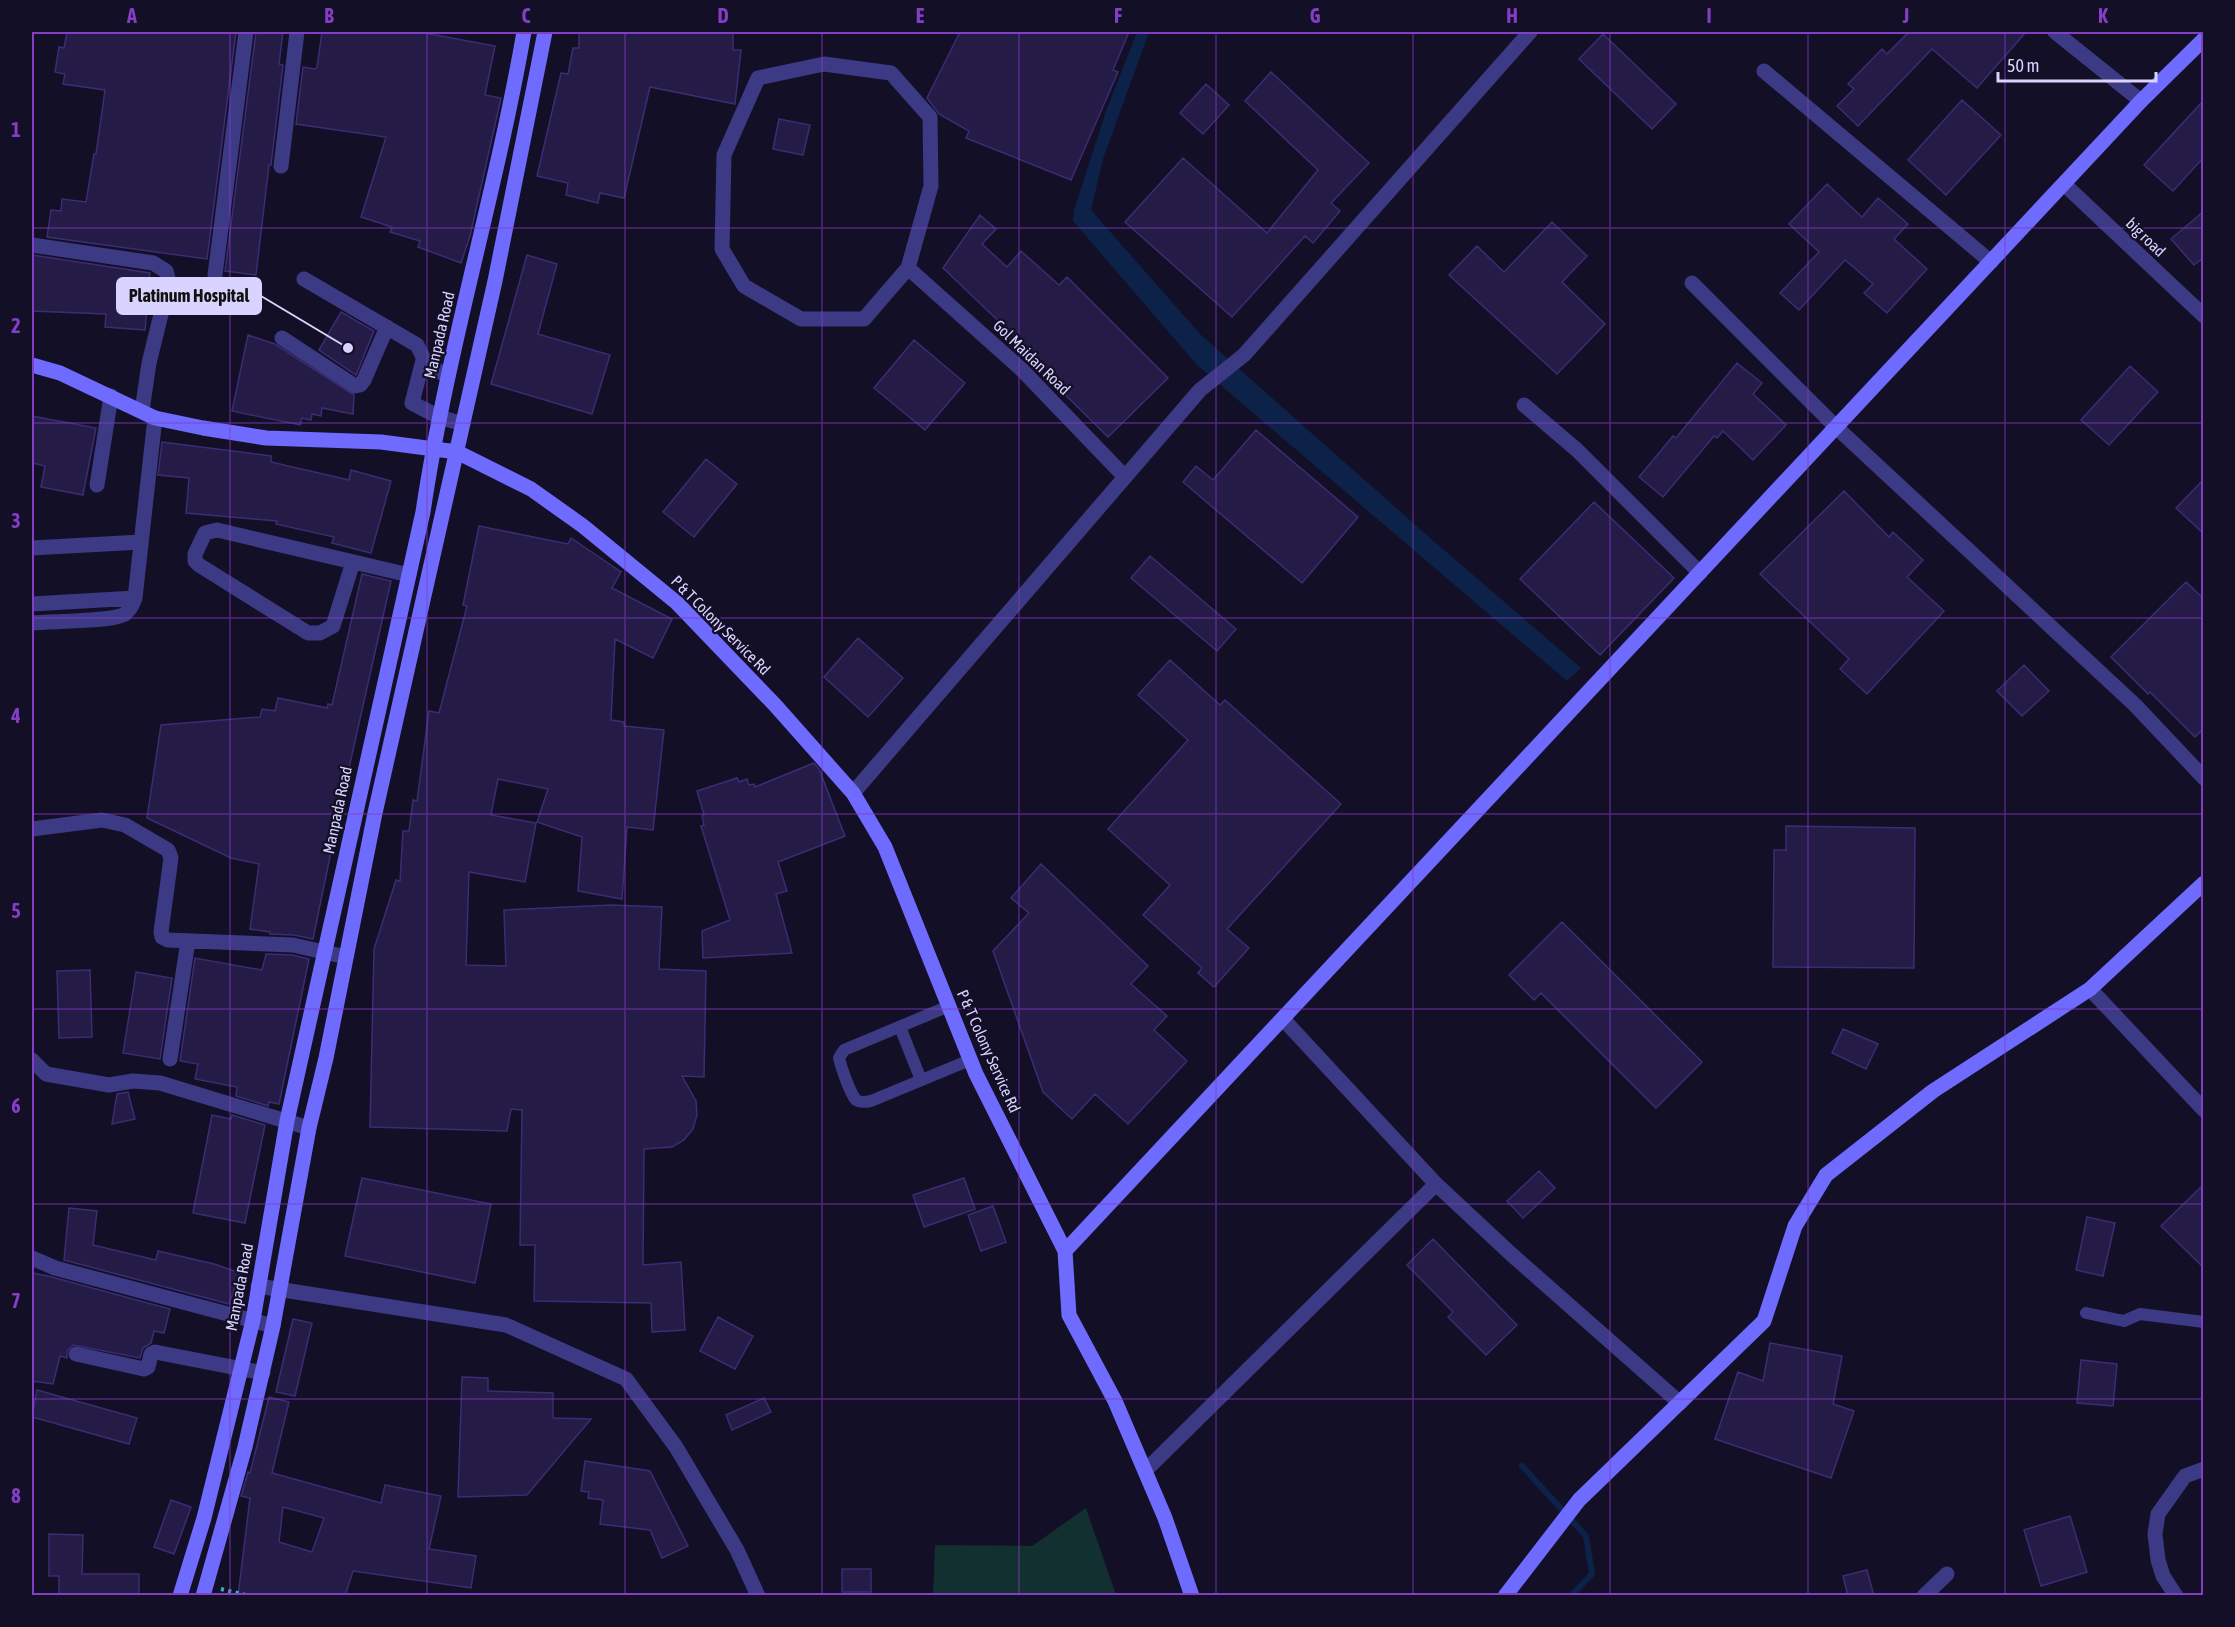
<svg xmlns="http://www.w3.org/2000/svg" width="2235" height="1627" viewBox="0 0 2235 1627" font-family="'Asap Condensed',sans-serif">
<rect width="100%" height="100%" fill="#130f26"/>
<!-- green -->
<path fill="#12302f" d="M1086,1508l30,87h-183l2,-50 97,1z"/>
<!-- water -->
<path fill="#0c2248" d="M1137,32h12l-46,127 -12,51 110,125 228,202 152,131 -14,13 -370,-316 -124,-144 1,-11 32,-99z"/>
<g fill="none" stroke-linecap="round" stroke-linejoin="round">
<!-- stream -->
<path stroke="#0c2248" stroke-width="6" d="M1522,1466l64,70 6,38 -21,22"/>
</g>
<!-- building -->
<path fill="#241b47" stroke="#3b2d73" stroke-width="1.5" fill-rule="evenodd" d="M67,32h169l-29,227 -160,-22 4,-27 10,1 1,-12 24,3 8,-48h2l9,-64 -42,-6 2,-10 -10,-2 4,-25 5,1z
M256,32h27l-4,32 4,1 -12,100h-2l-13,110 -31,-4z
M322,32h104l-1,1 70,13 -10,49 16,3 -31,138 -9,27 -43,-16 2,-6 -30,-9 2,-5 -31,-10 25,-80 -90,-13 7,-57 12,2 2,-2z
M579,32h154v18h8l-6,54 -85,-17 -26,111 -24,-5 -2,10 -32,-8 2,-12 -31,-7 24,-103 7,1 5,-26h6z
M960,32h169l-16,38 5,2 -47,108 -105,-42 3,-7 -30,-17 -12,-16z
M1909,32h117l-49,56 -45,-39 -74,77 -21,-20 17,-17 -6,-5 34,-35 5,5z
M1603,34l73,70 -24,25 -73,-70z
M1271,72l98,91 -38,40 9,8 -27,32 -8,-7 -73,81 -107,-95 58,-64 84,75 51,-63 -73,-69z
M1206,84l23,21 -26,29 -23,-21z
M1962,100l39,35 -55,60 -38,-35z
M2204,100v57l-31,34 -29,-26z
M779,119l31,6 -7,30 -30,-6z
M1827,184l35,33 16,-19 30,26 -14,15 33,30 -40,44 -23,-20 9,-9 -28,-24 -46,50 -19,-17 39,-41 -30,-28z
M2204,211v46l-10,8 -23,-26z
M980,215l16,14 -14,15 25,23 14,-16 38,34 8,-8 101,101 -60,59 -101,-100 4,-4 -68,-65z
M1552,222l35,34 -25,26 43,42 -48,50 -108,-99 28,-29 27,26z
M32,255l118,18 -5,57 -40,-3 1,-13 -74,-3z
M527,255l30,9 -19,70 72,21 -18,59 -101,-30z
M341,312l33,19 -18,44 -37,-25z
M248,335l27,9 79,51 -1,19 -31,-6 -1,8 -9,-2 -1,6 -9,-2 -2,7 -68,-14z
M914,340l51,43 -40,47 -51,-42z
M1737,363l25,20 -9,11 33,31 -33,35 -30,-29 -6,7 -3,-2 -51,61 -24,-20 34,-41 3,2z
M2130,366l28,26 -49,53 -28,-25z
M32,416l64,12 -13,67 -42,-8 4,-21 -13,-3z
M1256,430l102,87 -56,66 -119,-101 13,-16 17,14z
M162,442l109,14v6l78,18 2,-10 40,11 -20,72 -39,-10 2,-6 -58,-13 1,-3 -91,-8 3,-35 -31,-3z
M706,459l31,25 -43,53 -31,-25z
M2204,479v55l-28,-26z
M1844,491l45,46 4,-5 30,28 -16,17 37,34 -77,83 -27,-25 9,-10 -89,-85z
M1594,502l80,76 -74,77 -80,-76z
M479,526l89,18 3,-6 50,34 -9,16 60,31 -19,39 -38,-19 -4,81 13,2v4l40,4 -11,100 -26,-3 -5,72 -44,-8 4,-54 -45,-15 11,-33 -50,-10 -7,36 45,8 -11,59 -56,-10 -3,93 40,1 -2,-56 107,-5 51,2 -3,62 47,2 -2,106 -22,-1 14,25 1,14 -4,14 -9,11 -12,7 -28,2 -1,116 38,-3 4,68 -33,2 -1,-29 -117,-2 1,-56h-15l2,-135 -11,-1 -4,22 -137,-4 4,-178 22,-69 4,1 3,-50h6l4,-31 4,1 12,-90 10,2 28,-107 -4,-1z
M1150,556l86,73 -19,22 -86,-73z
M362,574l29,7 -51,227 -27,131 -19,-4 -24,-1v-2l-20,-3 9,-65 -28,-6 -84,-40 14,-93 99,-8 2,-8 13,2 3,-13 49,10 1,-4 4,1z
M2186,582l18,17v129l-9,9 -45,-45 -2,2 -37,-37z
M858,638l45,40 -35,39 -44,-40z
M1170,660l50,45 5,-5 116,104 -114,125 22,19 -35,39 -16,-14 4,-5 -59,-53 27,-30 -62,-56 80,-89 -50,-45z
M2024,665l25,26 -27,25 -25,-25z
M814,763l5,6 26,67 -67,26 9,29 -11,3 16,59 -89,5 -1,-27 28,-11 -29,-94 3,-1 -2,-9 2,-1 -7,-24 40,-13 2,4 8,-3 2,6 5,-1 1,3z
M1786,826l129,2 -1,140 -141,-1 1,-117h12z
M1041,864l107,102 -17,18 36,32 -13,14 33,31 -59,63 -33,-30 -23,25 -29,-27 -50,-141 36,-38 -18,-15z
M1562,922l140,140 -46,46 -115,-115 -7,7 -25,-25z
M266,954l26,1 17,4 -30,145 -10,-2 -1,4 -32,-10 1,-9 -42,-8 3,-15 -18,-3 15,-103 67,12z
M90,970l2,67 -33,1 -2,-67z
M136,972l36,6 -12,81 -37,-6z
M1843,1029l35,15 -12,25 -34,-16z
M128,1092l7,27 -23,5 5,-30z
M212,1115l19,4 1,-4 33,10 -20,98 -52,-10z
M1539,1171l16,17 -32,30 -16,-17z
M362,1178l129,26 -16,79 -130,-27z
M964,1178l11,31 -51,18 -11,-32z
M2204,1184v84l-43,-42z
M993,1206l13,36 -25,9 -13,-36z
M69,1208l28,3 -4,34 63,15 2,-9 56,13 26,9 -11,31 -165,-44z
M2087,1217l28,6 -12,53 -27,-6z
M1433,1239l84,86 -31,30 -38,-38 5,-5 -46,-47z
M32,1273l16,3 122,33 -6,24 -10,-2 -3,12 -8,5 -3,10 -67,-13 -6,6v7l-7,-2 -7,28 -21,-3z
M718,1317l35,19 -18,33 -35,-18z
M293,1319l19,4 -17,73 -19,-4z
M1770,1343l72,13 -9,48 21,7 -23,67 -116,-39 23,-67 25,9z
M2081,1360l36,4 -4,42 -36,-3z
M462,1377l26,1v13l65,2v25l38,1 -64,76 -69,2z
M37,1390l100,28 -8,26 -97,-27z
M269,1397l20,5 -17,71 109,30 4,-18 56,11 -12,53 47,7 -5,32 -118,-17 -8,25h-107l12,-98 -9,-2 7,-24 2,1zM283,1507l41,11 -12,34 -33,-10z
M764,1398l7,14 -39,18 -6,-15z
M585,1461l65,10 38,75 -26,12 -12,-28 -50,-6 3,-24 -15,-2 1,-6 -8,-1z
M171,1500l20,7 -17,47 -20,-7z
M2070,1516l17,56 -46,14 -17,-56z
M49,1534l34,1 -1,39h57v22h-80v-20h-10z
M842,1569h29v23h-29z
M1867,1570l7,26h-26l-5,-20z"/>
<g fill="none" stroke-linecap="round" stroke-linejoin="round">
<!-- path -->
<path stroke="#2fb8b0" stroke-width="4" stroke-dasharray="3 4.5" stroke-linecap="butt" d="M221,1589l29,7"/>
<!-- lane -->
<path stroke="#3d3a85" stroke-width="12" d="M949,1006l-105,44 -5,8c2,9 11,35 17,42 4,3 10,2 15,1l99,-41
M900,1027l21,53
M2086,1313l38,8 16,-7 64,8"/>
<!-- street -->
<path stroke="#3d3a85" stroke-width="15" d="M2055,32l86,69
M1764,71l227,191
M281,166l16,-134
M2064,184l140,132
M32,245l121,18 13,8 3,11 -20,81 -7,48
M908,268l-44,51h-63l-57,-33 -22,-37 2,-94 34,-77 66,-14 67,9 39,44 1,69 -23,82 113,101 104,108
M215,275l31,-243
M304,279l113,66 10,20 21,11
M1692,283l144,144 299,278 69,73
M282,338l73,48 5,-1 4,-5 23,-53
M423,360l-11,43 27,14 24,7
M1524,405l53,45 123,123
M97,485l14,-89
M32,548l109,-6
M353,562l-20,64 -13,7h-12l-109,-68 -4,-4v-7l10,-21 12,-3 192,45
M32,604l103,-6
M32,623c19,-2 79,-1 93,-9 5,-4 8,-10 10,-16l20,-180
M853,793l347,-403 44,-35 286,-323
M32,829l70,-9 23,5 43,25 3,8 -10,74 1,5 6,3 125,5 53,12
M2090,989l114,121
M170,1059l18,-118
M32,1060l14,14 63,11 24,-4 27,2 149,45
M1436,1184l75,70 169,149
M32,1258l23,10 218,58
M258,1286l248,39 120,54 50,68 61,103 21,46
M76,1354l68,15 4,-2 3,-13 4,-2 108,21
M1145,1471l291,-287 -153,-165
M1924,1596l23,-22
M2176,1596l-13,-20 -5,-16 -3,-26 3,-20 27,-38 19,-7"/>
<!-- secondary -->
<path stroke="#6f6bff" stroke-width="15" d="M32,365l28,8 95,45 48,10 63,10 115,4 76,10 74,37 52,37 94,77 98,102 78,88 32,54 91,227 89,177 4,64 46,86 50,117 27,78
M1065,1251l1076,-1150 63,-62
M180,1596l24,-78 49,-198 34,-199 136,-609c24,-162 73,-319 101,-480
M203,1596l42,-149 28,-121 36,-198 17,-70 49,-245 120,-532 50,-249
M1505,1596l74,-96 185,-179 31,-95 31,-51 107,-84 157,-102 114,-106"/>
</g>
<!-- grid -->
<path fill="none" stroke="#843dc5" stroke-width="1.5" stroke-opacity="0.55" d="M230,32v1564M427,32v1564M625,32v1564M822,32v1564M1019,32v1564M1216,32v1564M1413,32v1564M1610,32v1564M1808,32v1564M2005,32v1564M32,228h2172M32,423h2172M32,618h2172M32,814h2172M32,1009h2172M32,1204h2172M32,1399h2172"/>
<g text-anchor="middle" stroke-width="4.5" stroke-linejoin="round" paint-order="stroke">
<!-- street labels -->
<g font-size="16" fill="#d9d4ff" stroke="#130f26">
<text transform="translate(2146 237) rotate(44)" y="6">big road</text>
<text transform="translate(439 335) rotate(-77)" y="6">Manpada Road</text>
<text transform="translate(1032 357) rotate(44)" y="6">Gol Maidan Road</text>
<text transform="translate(721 625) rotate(45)" y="6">P &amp; T Colony Service Rd</text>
<text transform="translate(337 810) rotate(-78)" y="6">Manpada Road</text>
<text transform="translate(989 1051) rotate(66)" y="6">P &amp; T Colony Service Rd</text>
<text transform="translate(239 1287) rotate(-79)" y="6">Manpada Road</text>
</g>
</g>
<!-- callouts -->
<path fill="none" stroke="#d9d4ff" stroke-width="2" d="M348 348L261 296"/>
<circle fill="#d9d4ff" stroke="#130f26" stroke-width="2" cx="348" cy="348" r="6"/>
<rect fill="#d9d4ff" stroke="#d9d4ff" stroke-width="2" x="117" y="278" width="144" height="36" rx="6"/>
<g font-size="18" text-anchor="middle" font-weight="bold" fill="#111">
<text x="189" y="302">Platinum Hospital</text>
</g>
<!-- border -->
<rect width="2235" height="1627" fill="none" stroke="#130f26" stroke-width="66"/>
<!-- scale -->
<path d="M1998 72v9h158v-9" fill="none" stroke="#d9d4ff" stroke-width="3"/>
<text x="2007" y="72" font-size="18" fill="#d9d4ff" stroke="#130f26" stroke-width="4.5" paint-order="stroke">50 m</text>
<rect x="33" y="33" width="2169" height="1561" fill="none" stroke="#843dc5" stroke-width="2"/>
<g font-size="20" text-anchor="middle" font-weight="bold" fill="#843dc5">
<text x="132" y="23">A</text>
<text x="329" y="23">B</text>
<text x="526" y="23">C</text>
<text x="723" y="23">D</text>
<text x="920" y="23">E</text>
<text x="1118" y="23">F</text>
<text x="1315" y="23">G</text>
<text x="1512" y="23">H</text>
<text x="1709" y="23">I</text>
<text x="1906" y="23">J</text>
<text x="2103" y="23">K</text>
<text x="16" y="137">1</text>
<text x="16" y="333">2</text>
<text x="16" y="528">3</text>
<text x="16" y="723">4</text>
<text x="16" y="918">5</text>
<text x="16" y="1113">6</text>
<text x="16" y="1308">7</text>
<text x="16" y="1503">8</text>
</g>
</svg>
